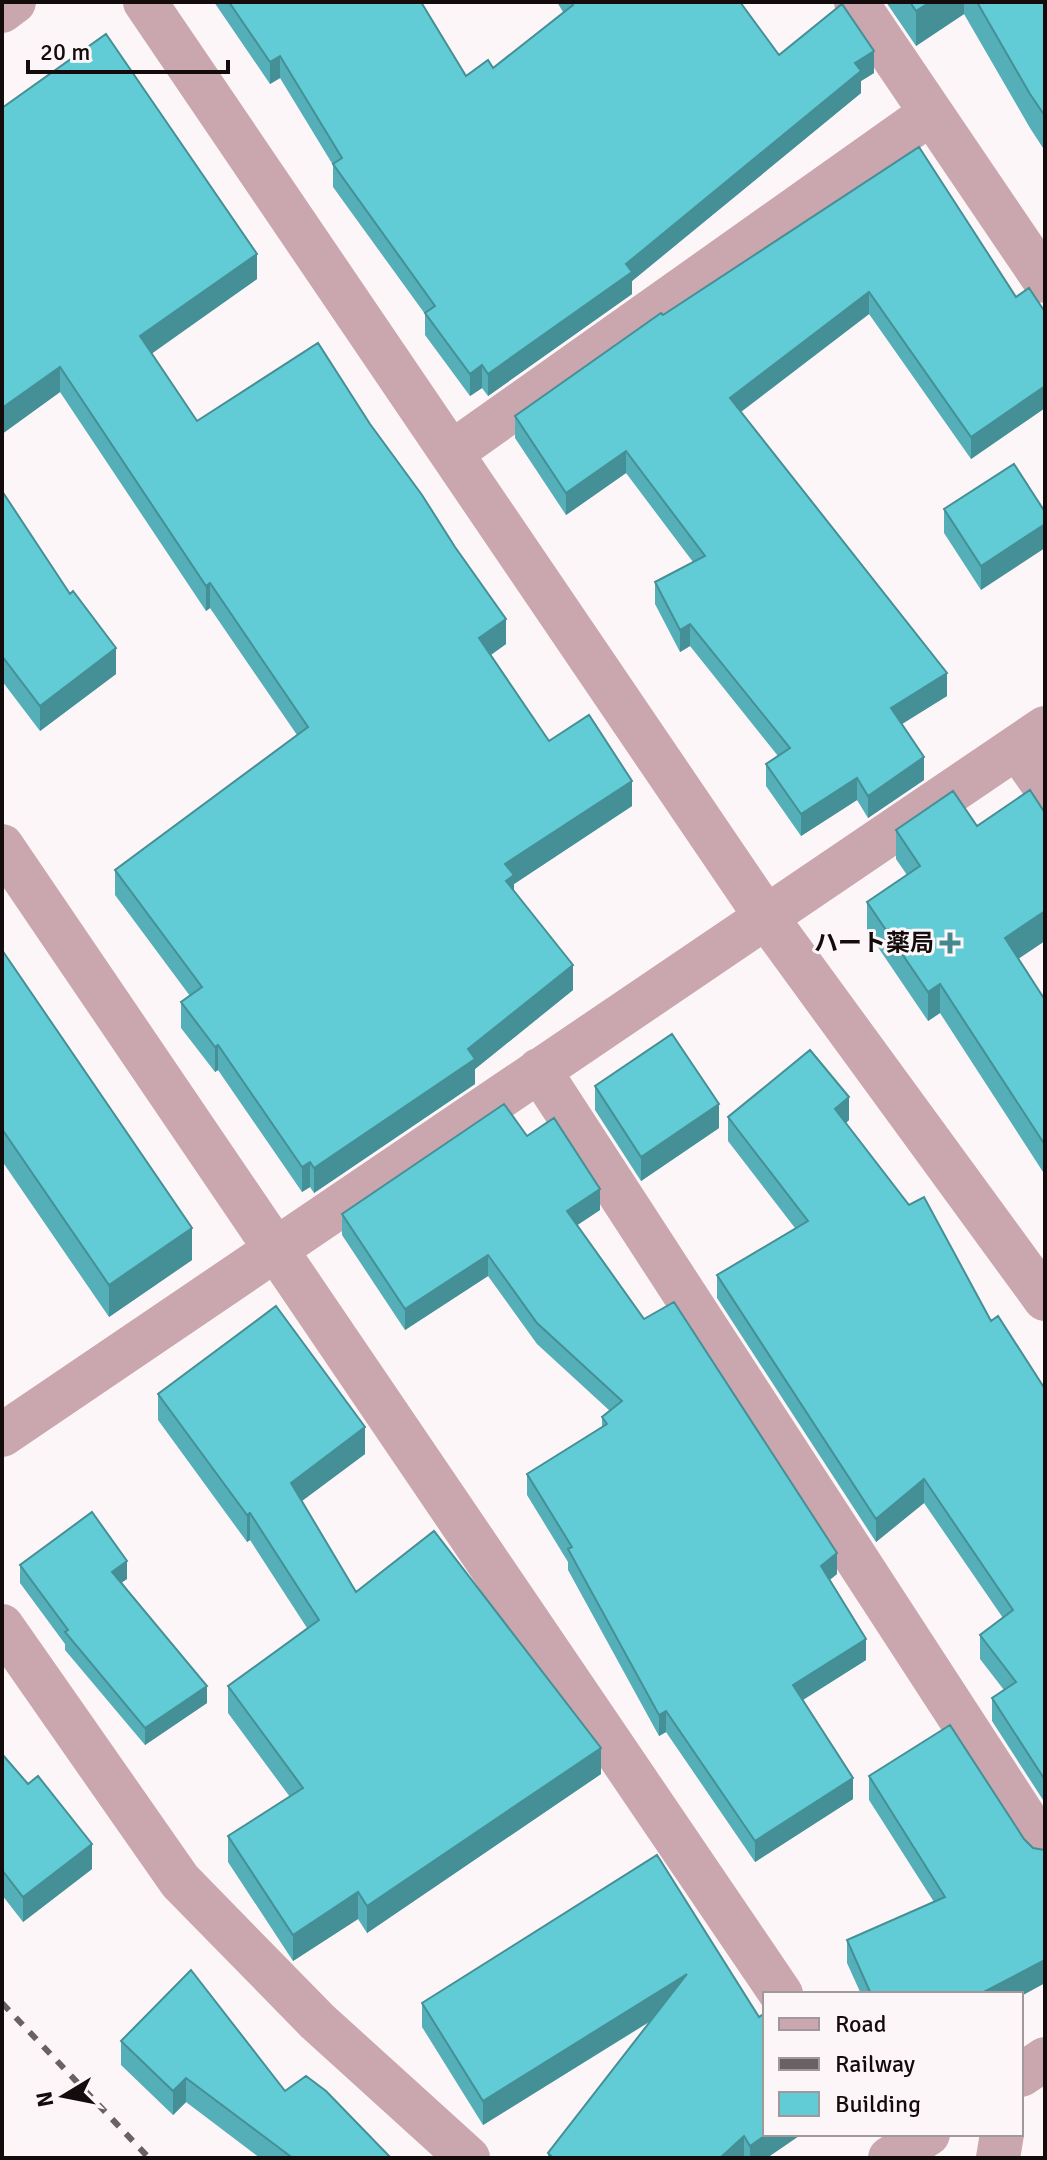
<svg xmlns="http://www.w3.org/2000/svg" width="1047" height="2160" viewBox="0 0 1047 2160" font-family="Signika,'Noto Sans JP',sans-serif">
<rect width="100%" height="100%" fill="#fdf6f8"/>
<g fill="none" stroke-linecap="round" stroke-linejoin="round">
<!-- minor -->
<path stroke="#caa6ae" stroke-width="44" d="M145,2l621,915 279,382
M856,2l189,279
M2,11l12,-9
M451,453l480,-340
M1017,747l28,40
M2,846l779,1148
M539,1070l506,779
M2,1435l1043,-707
M2,1626l178,255 137,140 151,137
M1021,2075l24,-16
M890,2158l38,-24
M998,2158l4,-24"/>
<!-- rail -->
<path stroke="#696163" stroke-width="6" stroke-dasharray="10 10" stroke-linecap="butt" d="M2,2003l147,155"/>
</g>
<!-- wall -->
<path fill="#54afb8" d="M214,2h207l45,74 27,-8 70,-56 -6,-10h183l39,53 95,18 -13,8v12l-229,188v13l-144,102 -6,-8 -12,8 -45,-61v-21l-92,-127v-22l-53,-87 -10,6z
M886,2h159v149l-15,-23 -66,-114 -48,32z
M2,108l255,171 -106,74 46,68 309,223 -15,11 58,86 83,65 -118,78v7l59,99 -98,79v15l-161,109 -4,-6 -8,5 -84,-122 -3,2 -34,-44v-26l9,-6 -75,-101v-25l182,-135 -87,-127 -4,3 -146,-219 -58,42z
M919,147l97,150 29,15v96l-74,51 -102,-145 -128,98 206,284 -46,28 23,56 -56,38 -11,-18 -56,36 -35,-50v-22l12,-8 -88,-110 -10,6 -25,-48v-22l38,-20 -67,-89 -60,42 -51,-77v-22l148,-101z
M1014,464l-33,126 -37,-57v-24z
M2,491l114,183 -76,57 -38,-50z
M896,830l122,129 27,41v175l-105,-162 -12,8 -61,-90v-29l40,-27 -11,-16z
M2,950l190,310 -83,57 -107,-156z
M595,1086l124,42 -78,53 -46,-71z
M728,1117l121,3 -3,3 145,198 54,68v414l-53,-82v-23l12,-8 -24,-31v-24l23,-17 -79,-115 -48,39 -159,-244v-23l78,-47 -67,-87z
M527,1136l73,74 -23,15 67,94 193,255 -8,6 37,80 -63,40 50,99 -98,63 -89,-130 -7,4 -91,-166v-8l-41,-67v-21l75,-47v-10l8,-6 -73,-67 -49,-68 -83,54 -63,-95v-21z
M158,1394l207,60 -63,47 54,91 245,182 -234,159 -9,-14 -65,42 -65,-99v-26l62,-39 -62,-84v-27l79,-58 -57,-88 -3,2 -89,-122z
M20,1565l107,14 -5,3 85,121 -62,42 -80,-95v-6l-45,-61z
M2,1754l90,115 -69,53 -21,-27z
M869,1776l155,63 9,9 12,2v133l-24,13v-2h-160l-14,-31v-23l87,-38 -65,-102z
M657,1855l110,303h-219v-5l103,-132 -168,104 -61,-98v-24z
M121,2041l164,50 106,67h-131l-74,-56 -13,13 -52,-50z"/>
<!-- shaded-wall -->
<path fill="#458f96" d="M930,2h34v12l-48,32v-35z
M874,51v22l-13,8v12l-229,188v13l-144,102v-22l367,-311z
M280,56v22l-10,6v-22z
M257,254v25l-117,83v-26z
M869,292v22l-139,106v-22z
M482,365v23l-12,8v-22z
M60,367v25l-58,42v-26z
M1045,386v22l-74,51v-22z
M626,451v22l-60,42v-22z
M1045,524v24l-64,42v-24z
M210,583v25l-4,3v-25z
M506,619v25l-27,19v-25z
M690,624v22l-10,6v-22z
M116,648v26l-76,57v-25z
M947,673v23l-56,35v-23z
M924,757v23l-56,38v-22z
M857,778v22l-56,36v-22z
M632,781v25l-118,78v16l-8,6 -1,-42z
M1045,911v30l-40,27v-30z
M573,965v25l-98,79v15l-161,109v-25l154,-119z
M940,984v29l-12,8v-29z
M218,1045v25l-3,2v-25z
M849,1097v23l-14,12v-23z
M719,1104v24l-78,53v-24z
M310,1162v25l-8,5v-25z
M600,1189v21l-33,22v-21z
M192,1228v32l-83,57v-32z
M488,1255v21l-83,54v-21z
M365,1427v27l-74,55v-26z
M924,1479v24l-48,39v-23z
M250,1513v27l-3,2v-27z
M837,1553v21l-16,13v-21z
M127,1561v18l-15,10v-17z
M866,1639v21l-73,46v-21z
M207,1686v17l-62,42v-17z
M666,1711v21l-7,4v-21z
M601,1748v26l-234,159v-27z
M853,1778v21l-98,63v-21z
M92,1844v25l-69,53v-25z
M358,1892v27l-65,42v-26z
M1045,1960v23l-24,13v-2h-41z
M687,1974v24l-204,127v-24z
M186,2078v24l-13,13v-24z
M767,2134h35l-35,24h-17v-12z
M744,2136v22h-24z"/>
<!-- building -->
<path fill="#62ccd6" stroke="#458f96" stroke-width="2" d="M229,2h192l45,74 22,-16 5,8 80,-63 -2,-3h169l39,53 63,-51 32,47 -19,12 6,8 -235,193 6,8 -144,102 -6,-9 -12,9 -45,-61 10,-7 -102,-142 9,-6 -62,-102 -10,6z
M910,2h20l-14,9z
M977,2h68v114l-15,-22z
M106,34l151,220 -117,82 57,85 121,-78 52,81 52,71 33,52 51,72 -27,19 70,103 40,-26 43,66 -127,83 9,11 -8,6 67,84 -105,84 7,10 -161,109 -4,-6 -8,5 -84,-122 -3,2 -34,-45 21,-15 -87,-117 193,-143 -98,-144 -4,3 -146,-219 -58,41v-300z
M919,147l97,150 13,-9 16,24v74l-74,51 -102,-145 -139,106 217,275 -56,35 33,49 -56,39 -11,-18 -56,36 -35,-50 24,-16 -100,-124 -10,6 -25,-48 50,-26 -79,-105 -60,42 -51,-77 146,-103 2,2z
M1014,464l31,48v12l-64,42 -37,-57z
M2,491l68,103 3,-3 43,57 -76,58 -38,-50z
M1030,790l15,23v98l-40,27 40,62v145l-105,-161 -12,8 -61,-90 53,-36 -24,-36 57,-39 24,35z
M2,950l190,278 -83,57 -107,-156z
M672,1034l47,70 -78,53 -46,-71z
M810,1050l39,47 -14,12 74,96 15,-8 67,124 7,-5 47,73v391l-53,-82 24,-16 -36,-47 33,-25 -89,-131 -48,40 -159,-244 91,-54 -80,-104z
M504,1104l23,32 27,-18 46,71 -33,22 77,108 30,-17 163,251 -16,13 45,73 -73,46 60,93 -98,63 -89,-130 -7,4 -91,-166 4,-2 -45,-73 80,-50 -5,-7 20,-16 -85,-78 -49,-68 -83,54 -63,-95z
M276,1306l89,121 -74,56 65,109 78,-61 167,217 -234,158 -9,-14 -65,43 -65,-99 75,-48 -75,-102 91,-66 -69,-107 -3,2 -89,-121z
M92,1512l35,49 -15,11 95,114 -62,42 -80,-96 3,-2 -48,-65z
M950,1725l74,114 9,9 12,2v110l-65,34h-109l-24,-54 98,-43 -76,-121z
M2,1754l26,30 10,-8 54,68 -69,53 -21,-27z
M657,1855l102,162 6,-4v121h2l-17,12 -6,-10 -24,22h-167l-5,-5 139,-179 -204,127 -61,-98z
M191,1970l94,121 21,-15 20,15 65,67h-102l1,-2 -104,-78 -13,13 -52,-50z"/>
<!-- markers -->
<path fill="#428a90" stroke="#fdf6f8" stroke-width="3" d="M946 931h8v8h8v8h-8v8h-8v-8h-8v-8h8z"/>
<g text-anchor="middle" stroke-width="6" stroke-linejoin="round" paint-order="stroke">
<!-- poi labels -->
<g font-size="24" font-weight="bold" fill="#140b0d" stroke="#fdf6f8" text-anchor="end">
<text x="934" y="951">ハート薬局</text>
</g>
</g>
<!-- border -->
<rect width="1047" height="2160" fill="none" stroke="#140b0d" stroke-width="8"/>
<!-- legend -->
<rect x="763" y="1992" width="260" height="144" fill="#fdf6f8" stroke="#a0989a" stroke-width="2"/>
<rect x="779" y="2018" width="40" height="12" fill="#caa6ae" stroke="#a0989a" stroke-width="2"/>
<text x="835" y="2032" font-size="24" fill="#140b0d">Road</text>
<rect x="779" y="2058" width="40" height="12" fill="#696163" stroke="#a0989a" stroke-width="2"/>
<text x="835" y="2072" font-size="24" fill="#140b0d">Railway</text>
<rect x="779" y="2092" width="40" height="24" fill="#62ccd6" stroke="#a0989a" stroke-width="2"/>
<text x="835" y="2112" font-size="24" fill="#140b0d">Building</text>
<!-- north arrow -->
<g transform="translate(64 2096) rotate(260)" stroke="#fdf6f8" stroke-width="6" paint-order="stroke">
<path d="M0-6L14 30L0 20L-14 30Z" fill="#140b0d"/>
<text y="-12" font-size="22" font-weight="bold" text-anchor="middle" fill="#140b0d">N</text>
</g>
<!-- scale -->
<path d="M28 60v12h200v-12" fill="none" stroke="#140b0d" stroke-width="4"/>
<text x="40" y="60" font-size="24" fill="#140b0d" stroke="#fdf6f8" stroke-width="6" paint-order="stroke">20 m</text>
</svg>
